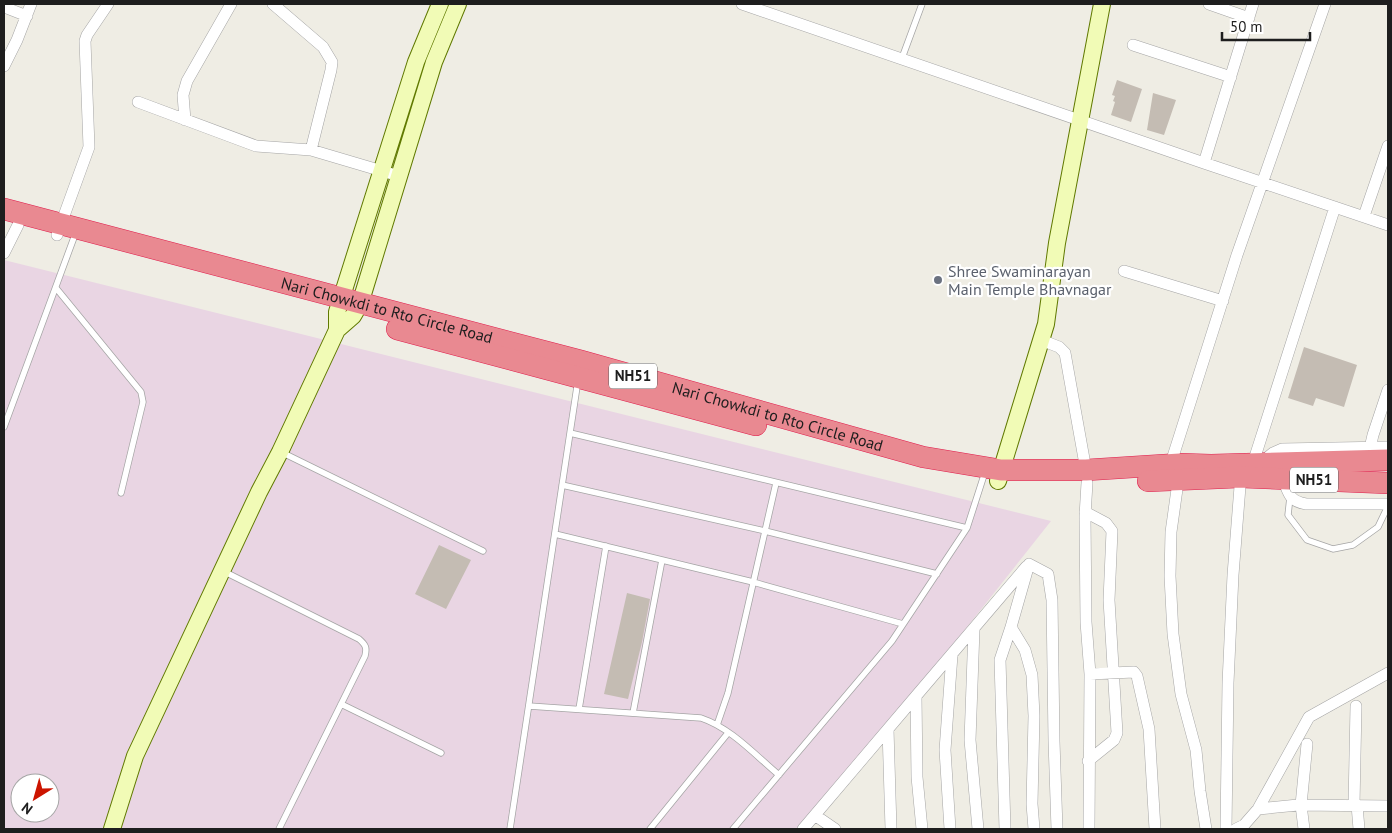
<svg xmlns="http://www.w3.org/2000/svg" width="1392" height="833" viewBox="0 0 1392 833" font-family="'PT Sans',sans-serif">
<rect width="100%" height="100%" fill="#efede4"/>
<!-- industrial -->
<path fill="#e9d5e3" fill-rule="evenodd" d="M4,260l1047,261 -244,308h-803zM20,783h30v30h-30z"/>
<!-- building -->
<path fill="#c4bcb3" d="M1117,80l25,9 -11,33 -20,-7 4,-13 -2,-1 2,-5 -3,-1z
M1153,93l23,7 -12,35 -17,-5z
M1304,347l53,18 -13,42 -28,-9 -3,8 -25,-8z
M439,545l32,15 -25,49 -31,-15z
M627,593l23,6 -8,43 -14,57 -24,-5z"/>
<g fill="none" stroke-linecap="round" stroke-linejoin="round">
<!-- lane casing -->
<g stroke="#a5a5a5" stroke-width="7">
<path id="lane" d="M902,58l20,-54
M56,288l85,104 2,10 -22,91
M4,427l72,-195
M570,433l397,95
M281,452l202,99
M562,485l203,46 172,43
M1290,497l-2,18 19,25 26,9 20,-4 25,-18 10,-21
M555,534l198,48 150,42
M223,571l136,68c7,6 8,9 6,17l-86,173
M341,704l100,49
M529,706l172,12c30,10 54,37 78,57
M579,709l27,-163
M633,713l29,-153
M717,725l11,-32 48,-210
M510,829l68,-449
M650,829l78,-96
M733,829l159,-188 75,-113 18,-56"/>
</g>
<!-- street casing -->
<g stroke="#a5a5a5" stroke-width="12">
<path id="street" d="M273,4l50,43 9,15 -1,8 -20,80
M742,4l462,159 184,62
M1209,4l40,14
M4,7l23,9
M1133,45l98,32
M4,66l13,-26 14,-36
M138,102l118,44 55,4 88,26
M185,120l-2,-25 4,-14 44,-77
M1204,163l49,-159
M1364,216l24,-70
M57,235l32,-88 -4,-106 2,-6 21,-31
M4,253l14,-28
M1124,271l99,30
M1041,340l18,7 6,6 21,117
M1370,448l3,-13 15,-45
M1262,462l11,-9 9,-4 106,-2
M1253,463l82,-256
M1170,466l67,-211 88,-251
M1179,475l-8,57 -1,44 3,58 8,60 15,56 4,41 6,38
M1283,479c6,15 6,22 23,25h82
M1087,483l-2,33 1,106 4,52 -1,155
M1085,512l21,11 6,8 -3,69 8,133 -3,7 -26,21
M1011,627l14,23 7,25 2,41 -2,88 2,25
M974,629l-4,111 8,89
M1090,674l44,-2 3,4 12,53 6,100
M888,729l3,100
M1354,805l2,-99
M1357,805l2,24
M1258,809l40,-4 90,1
M816,816l19,13
M803,829l113,-133
M922,829l-5,-52 -1,-81 110,-129
M950,829l-5,-79 7,-95
M1005,829l-5,-169 11,-33 18,-63 19,10 4,26 2,141 3,88
M1226,829l2,-146 5,-108 8,-101
M1236,829l8,-4 14,-16 51,-92 79,-44
M1304,829l-3,-24 6,-61"/>
</g>
<!-- secondary casing -->
<g stroke="#607901" stroke-width="18">
<path id="secondary" d="M337,330v-18l79,-250 24,-58
M998,481l48,-157 11,-81 45,-239
M112,829l23,-73 124,-264 21,-40 57,-122 16,-14 7,-12 74,-242 24,-58"/>
</g>
<!-- highway casing -->
<g stroke="#e01e4d" stroke-width="22">
<g id="highway">
<path id="s1" d="M4,209l577,152 342,96 78,13h85l94,-6 31,1 177,-5"/>
<path d="M397,329l359,96"/>
<path d="M1148,481l92,-4 148,6"/>
</g>
</g>
<!-- lane -->
<use href="#lane" stroke="#fff" stroke-width="5.5"/>
<!-- street -->
<use href="#street" stroke="#fff" stroke-width="11"/>
<!-- secondary -->
<use href="#secondary" stroke="#f1fbb6" stroke-width="16"/>
<!-- highway -->
<use href="#highway" stroke="#e98991" stroke-width="21"/>
</g>
<!-- markers -->
<circle fill="#6b7280" stroke="#fff" stroke-width="2" cx="938" cy="280" r="5"/>
<g text-anchor="middle" stroke-width="4.5" stroke-linejoin="round" paint-order="stroke">
<!-- shield labels -->
<g fill="#fff" stroke="#626262" stroke-width="1">
<rect x="609" y="363.5" width="48" height="25" rx="4"/>
<rect x="1290" y="467.5" width="48" height="25" rx="4"/>
</g>
<g font-size="15" font-weight="bold" fill="#1e1e1e">
<text x="633" y="381">NH51</text>
<text x="1314" y="485">NH51</text>
</g>
<!-- worship labels -->
<g font-size="16" fill="#5b616d" stroke="#fff" text-anchor="start">
<text x="948" y="277">Shree Swaminarayan<tspan x="948" dy="18">Main Temple Bhavnagar</tspan></text>
</g>
<!-- street labels -->
<g font-size="16" fill="#1e1e1e" stroke="#fff">
<text dy="6" stroke="none"><textPath href="#s1" startOffset="396">Nari Chowkdi to Rto Circle Road</textPath></text>
<text dy="6" stroke="none"><textPath href="#s1" startOffset="801">Nari Chowkdi to Rto Circle Road</textPath></text>
</g>
</g>
<!-- border -->
<rect width="1392" height="833" fill="none" stroke="#1e1e1e" stroke-width="10"/>
<!-- north arrow -->
<g transform="translate(35 798) rotate(217)"><circle r="24" fill="#ffffff" stroke="#a5a5a5"/>
<path d="M0-4L9 19L0 12L-9 19Z" fill="#cc1400"/>
<text y="-8" font-size="14" font-weight="bold" text-anchor="middle" fill="#1e1e1e">N</text>
</g>
<!-- scale -->
<path d="M1222 32v8h88v-8" fill="none" stroke="#1e1e1e" stroke-width="2.5"/>
<text x="1230" y="32" font-size="15" fill="#1e1e1e" stroke="#ffffff" stroke-width="4" paint-order="stroke">50 m</text>
</svg>
